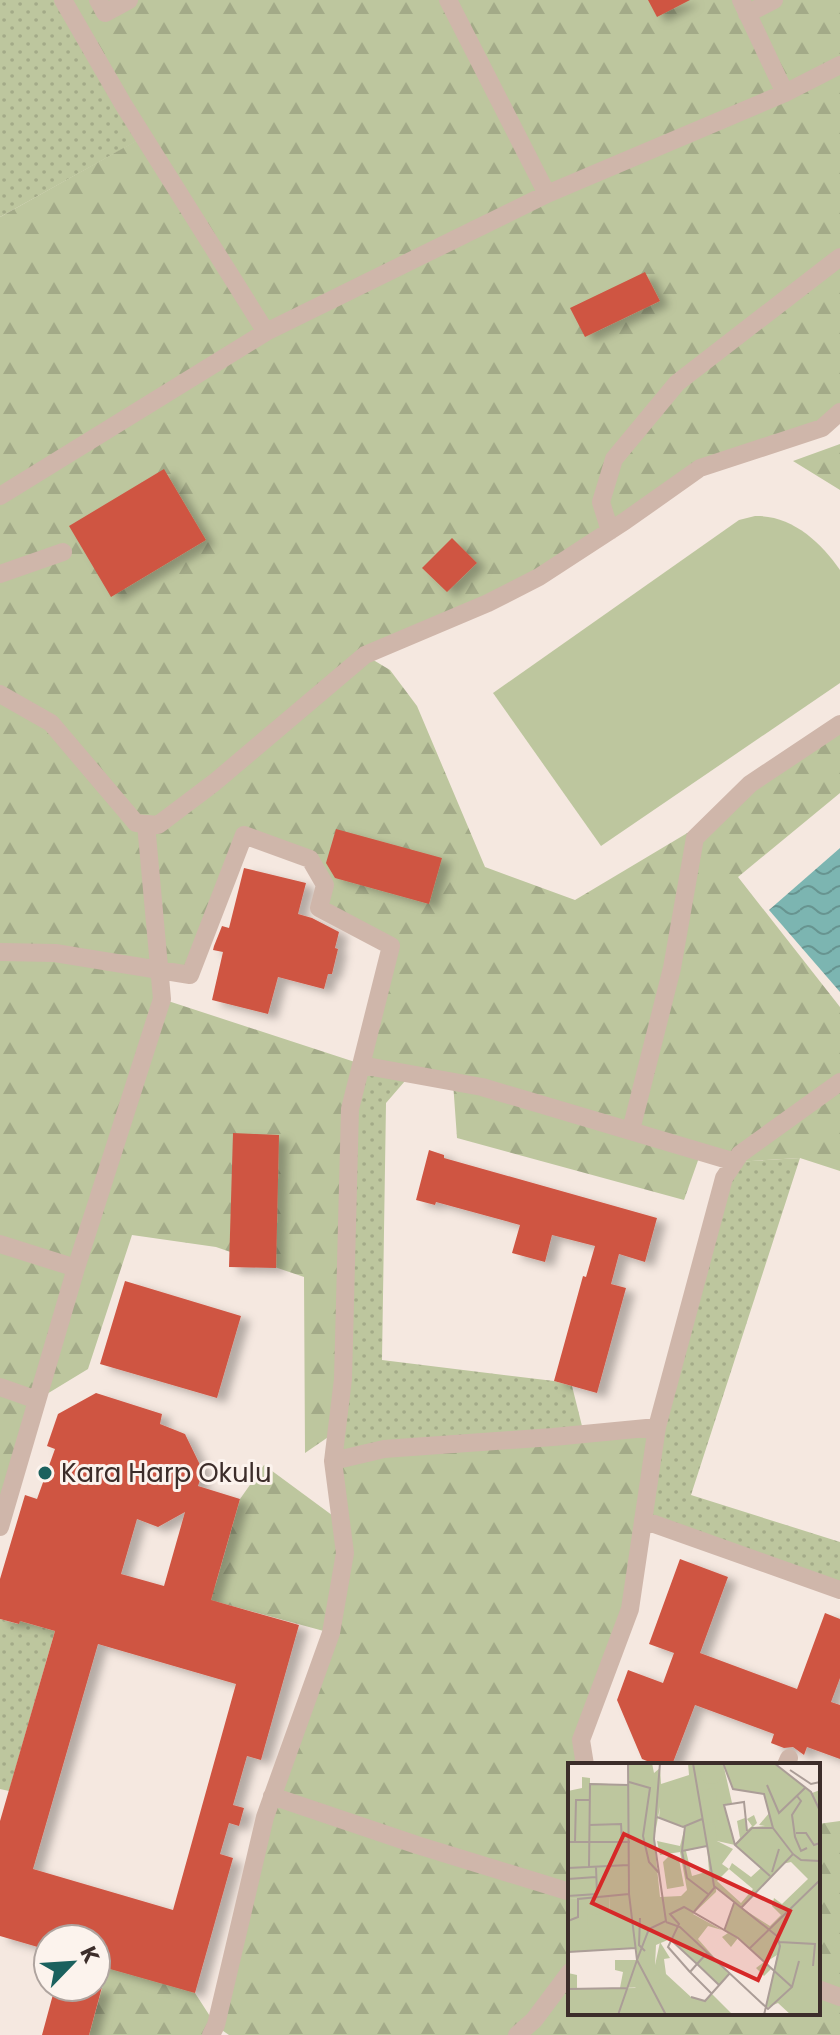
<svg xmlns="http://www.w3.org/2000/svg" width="840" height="2035" viewBox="0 0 840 2035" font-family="Poppins,sans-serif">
<defs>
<pattern id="grass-dots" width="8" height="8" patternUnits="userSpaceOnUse" patternTransform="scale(2)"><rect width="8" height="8" fill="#bdc69e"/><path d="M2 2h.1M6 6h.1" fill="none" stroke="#a3aa88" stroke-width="1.8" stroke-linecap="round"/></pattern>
<pattern id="forest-firs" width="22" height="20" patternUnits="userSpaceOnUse" patternTransform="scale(2)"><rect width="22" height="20" fill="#bdc69e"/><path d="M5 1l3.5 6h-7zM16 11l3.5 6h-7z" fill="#a3aa88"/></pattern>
<pattern id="water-waves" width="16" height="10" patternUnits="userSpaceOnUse" patternTransform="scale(2)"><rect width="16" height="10" fill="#7cb5b1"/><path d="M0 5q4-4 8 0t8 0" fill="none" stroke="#679490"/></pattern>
<filter id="shadow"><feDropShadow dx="9" dy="5" stdDeviation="4" flood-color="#0004"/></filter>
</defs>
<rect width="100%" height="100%" fill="#f5e8e0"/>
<!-- grass -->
<path fill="url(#grass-dots)" d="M0,0h63l81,137 -144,80z
M361,1065l50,9 -25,29 -4,257 172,21 18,5 12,48 -251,27z
M800,1158l-109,337 149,47v48l-197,-70 14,-94 78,-264z
M0,1619l18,5 2,-3 35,10 -46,160 -9,-2z"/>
<!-- forest -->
<path fill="url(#forest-firs)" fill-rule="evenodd" d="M63,0h777v412l-140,56 -161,109 -174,78 25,15 27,36 68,161 90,33 114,-68 6,6 145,-114v69l-102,84 102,130v164l-40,-13 -65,4 -34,-10 -17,48 -227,-62 -4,-56 -92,-17 -24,366 -32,22 -1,-176 -88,-30 -84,-12 -44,134 -51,31 -37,127v-1310l143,-80zM244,835l66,24 15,26 -6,23 72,38 -30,118 -199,-65 -2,-27 30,3z
M840,444v46l-47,-29z
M657,1427l-27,182 -49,131 4,25h-15v248h248v-189l22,-3v214h-611l-13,-9 -5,9h-122l15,-54 -3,-2 6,-20 88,34 20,31 50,-207 66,-184 -114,-31 -11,5 10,-24 24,-84 24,-34 76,56 -7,-60z"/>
<!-- garden -->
<path fill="#bdc69e" d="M755,516c36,-1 65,25 85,54v113l-239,163 -108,-153 246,-173z"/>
<!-- water -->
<path fill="url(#water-waves)" d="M840,848v144l-71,-82z"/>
<!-- building -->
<path fill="#cf5543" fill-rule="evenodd" filter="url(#shadow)" d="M648,0h42l-33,17z
M645,272l15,29 -75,36 -15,-29z
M164,469l42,71 -95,57 -42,-71z
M452,538l25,25 -30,29 -25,-24z
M336,829l106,29 -13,46 -94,-26 -9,-15z
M244,868l62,15 -8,31 14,4 27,14 -4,16 3,1 -6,25h-4l-4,15 -46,-12 -10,37 -56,-14 11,-48 -10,-2 1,-4 8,-20 7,2z
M233,1133l46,2 -3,133 -47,-1z
M429,1150l15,5v3l213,60 -12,44 -26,-8 -8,30 15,4 -29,105 -43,-12 29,-105 3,1 9,-31 -43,-11 -7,27 -33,-9 8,-28 -84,-23 -1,3 -19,-5z
M125,1281l116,35 -24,82 -117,-34z
M96,1393l66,21 -2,10 25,10 18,37 -5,15 42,13 -29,101 88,25 -38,135 -14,-4 -14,49 11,3 -5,18 -10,-3 -9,31 13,4 -38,135 -99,-28v-26h-48v11l-48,-14v-115l55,-190 -35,-10 -1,3 -19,-5v-40l25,-84 12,4 18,-50 -8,-3 11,-32zM185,1512l-21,74 -43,-12 16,-55 21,8zM98,1644l138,40 -63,226 -140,-41z
M680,1559l48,18 -28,76 97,36 28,-76 15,6v59l-9,24 9,3v54l-33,-12 -3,8 -11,-8 -9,1 -13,-5 3,-9 -79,-29 -23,60h-15l-15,-6 -25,-59 11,-30 35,13 11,-30 -25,-9z
M55,1987h47l-13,48h-47z"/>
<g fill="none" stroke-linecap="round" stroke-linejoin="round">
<!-- minor -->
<path stroke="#cfb6aa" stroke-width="18" d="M63,0l60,104 143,228
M98,0l7,13 24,-13
M448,0l99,194
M741,0l44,93
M747,14l27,-14
M0,496l266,-164 281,-138 238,-101 55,-28
M610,531l-9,-29 13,-43 63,-76 163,-126
M0,574l63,-22
M0,694l51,29 85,100 22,2 57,-43 150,-127 123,-52 51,-26 86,-56 75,-53 122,-40 18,-16
M0,952l55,1 135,22 54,-140 66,24 15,26 -6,23 72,38 -41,163 -7,270 -10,82 12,92 -14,80 -66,184 -49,208 -5,10
M361,1065l121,22 253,75
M631,1130l41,-162 23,-130 55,-54 90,-60
M0,1244l76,24
M0,1387l37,13
M333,1461l51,-12 169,-12 104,-10
M643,1520l197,70
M0,1527l76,-259 86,-269 -16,-175
M585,1765l-4,-25 49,-131 27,-182 67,-249 16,-24 100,-72
M786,1765l3,-7
M272,1796l145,49 153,47
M818,1989l22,8
M517,2035l17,-15 36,-48"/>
</g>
<!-- markers -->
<circle fill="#1b615e" stroke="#fcf3ed" stroke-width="3" cx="45" cy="1473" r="8"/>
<g text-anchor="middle" stroke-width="6" stroke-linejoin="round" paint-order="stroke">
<!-- poi labels -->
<g font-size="26" fill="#3c2d2a" stroke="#fcf3ed" text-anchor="start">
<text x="61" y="1482">Kara Harp Okulu</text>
</g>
</g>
<!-- overview -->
<g transform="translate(568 1763)">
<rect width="252" height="252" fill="#f5e8e0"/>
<path d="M125,0h30l9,40 -8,2 11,39 5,-6 -3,-17 8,-3 2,12 5,-4 -5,-7 7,-4 3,8 -4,4 12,-1 -6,-1 11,-13 3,16 20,26 -52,54 -26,-21 2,-6 24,22 12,-14 -24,-20 3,-6 19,14 10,-9 -26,-23 -18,-4 -14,-17zM0,79h21v25l-21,1zM41,133l1,17 -20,38 -22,1v-53zM92,179l10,16 -6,1 2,15 25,23 14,4 7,-7 21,21h-165v-42l9,2v14l58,-1 20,-23z" fill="#bdc69e"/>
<path d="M60,0h24l2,10 6,-5 1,16 28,-9 -1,-12h5l10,61 12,1 2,16 16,8 -11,15 7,5 -12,12 -1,11 -23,22 29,16 -14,-4 -10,13 31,35 -10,11 -49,-46 -14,6 -1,20 7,13 -12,9 -30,1 3,-16 -8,-2v-10h22l-1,-12 -46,3 -3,-36 23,-2 -1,-16 -40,2 -1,-31 21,-1v-24l-21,-1v-51l14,-3v-11l8,1v5l38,2zM92,44l-1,11 26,9 -5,19 -23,-5 3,14 20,-3 7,38 -6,6 -21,1 -6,-58zM139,83l2,25 -17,5 -6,-25zM155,0h51l38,30 8,-3v225h-29l-13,-12 -12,5 11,-53 -11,7 5,7 -7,7 -8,-8 8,-6 -26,-24 -7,9 -9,-10 6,-4 -4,-2 10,-28 36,23 11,-11 -9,-9 2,-8 8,6 26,-25 -17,-17 -9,2 11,-11 -20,-25 -9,-34 -31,-5z" fill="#bdc69e" fill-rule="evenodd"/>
<path d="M132 10a11 11 0 1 1 22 0a11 11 0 1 1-22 0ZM147,25l5,33 -13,2 -5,-33zM101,93l10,3 5,27 -17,3 -4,-27z" fill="#bdc69e"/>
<path fill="none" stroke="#ab9d97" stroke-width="2" d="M92,0l-6,76 12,82 -17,8 -12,31 29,55M125,0l21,123 63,50 3,10 -16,69M155,0l10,26 31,5 9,34 20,26M206,0l37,29 9,19M222,7l21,14 9,-2M61,19l21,6 -7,48 6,26 10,11M199,22l12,28 26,-25M229,33l4,5 -9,14 3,22 6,14 6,-3M89,54l26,10 19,-8M21,62l32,-1 1,18M117,63l-3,25 25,-5M228,70h10l8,12 6,-2M0,79h62M7,79l1,-42h14M167,82l-11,-40 20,-3 3,29M114,88l5,27 21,16M21,104l1,-83 38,1M0,105l61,-3M204,109l7,-23M202,113l-35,-31 17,-17h21M0,116l28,-2M0,120v13l29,-2 -1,-27M173,145l52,-54 8,6 19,1M125,150l22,-26M72,155l-1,27 6,6M0,158l10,-4v-18l51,-5M98,159l14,5 88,82 24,-22 7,-26M156,168l10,-28M103,177l26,24 -7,8 22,22M211,179l36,2 -2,22M181,186l71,-69M0,189l68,-4M139,190l-10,11 22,21M122,209l-22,-25 11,-23 -9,-10 14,-7 54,31 54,49M0,226l59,-1M123,234l14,4 25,-28M50,252l19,-55 -8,-66 -1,-131"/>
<path fill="#d62828" fill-opacity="0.15" stroke="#d62828" stroke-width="4" d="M56,71l166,77 -32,69 -166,-77z"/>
<rect width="252" height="252" fill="none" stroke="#3c2d2a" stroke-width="4"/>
</g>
<!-- north arrow -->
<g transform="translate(72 1963) rotate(65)"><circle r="38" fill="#fcf3ed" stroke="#afa49f" stroke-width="2"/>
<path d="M0-6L14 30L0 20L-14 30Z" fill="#1b615e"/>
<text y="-12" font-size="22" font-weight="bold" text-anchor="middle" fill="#3c2d2a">K</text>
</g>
</svg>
